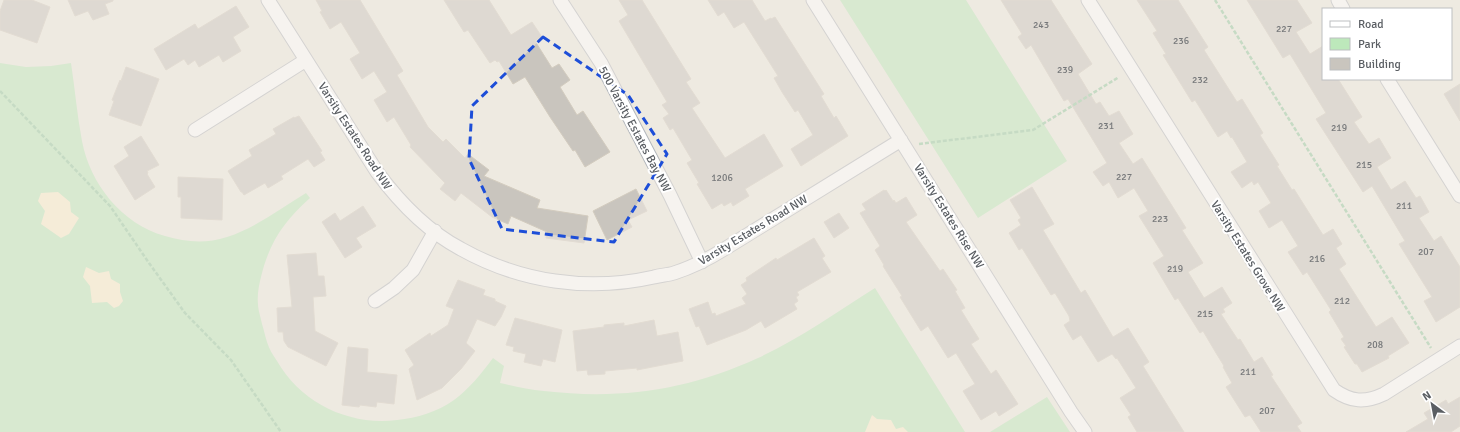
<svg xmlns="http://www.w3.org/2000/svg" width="1460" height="432" viewBox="0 0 1460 432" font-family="Signika,sans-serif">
<rect width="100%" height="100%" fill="#eeeae1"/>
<!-- green -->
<path fill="#bde8bb" d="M840,0h126l101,161 -89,57z
M0,63l26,4 25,-1 20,-3c4,26 6,52 11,78 8,43 40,83 83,95 21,6 40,8 62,1 29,-9 54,-29 79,-44l4,5c-26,23 -41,45 -49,79 -2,8 -4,18 -3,27 0,6 3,14 4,20 2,6 3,12 5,18 2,7 6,13 10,19 24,42 72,65 120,59 20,-2 40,-8 57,-20 15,-11 27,-26 39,-42l11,8 -4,17c14,3 29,7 44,8 77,9 144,-1 214,-33 41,-19 79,-46 117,-70l90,144h-965z
M1047,397l23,35h-80z"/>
<!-- sand -->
<path fill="#fdefcd" d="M58,192l12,10 1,10 8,6 -10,16 -8,4 -20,-14 4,-13 -7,-10 3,-8z
M86,267l13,6 10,-2 2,8 9,5v8l3,9 -4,5 -5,2 -7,-6 -15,1 -2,-17 -7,-9z
M872,415l5,4 14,1 5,9 7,-2 5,5h-43z"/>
<!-- building -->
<path fill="#c9c5be" stroke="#d3ccbf" d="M4,0h28l18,7 -13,36 -37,-13v-19z
M68,0h45v1l-8,3 4,10 -16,6 -5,-9 -13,5z
M316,0h44l43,71 -6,4 31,52 15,15 3,-3 19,19 3,-4 21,16 -5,6 56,24 -3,8 51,8 -4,27 -38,-5 1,-6 -36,-16 -3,8 -16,-7 -31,-24 -6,8 -15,-12 5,-6 -35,-36 1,-2 -17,-28 -7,5 -13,-22 13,-8 -13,-21 -12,8 -12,-20 10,-6 -19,-31 -11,7 -10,-17 2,-1z
M444,0h45l22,35 21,-13 10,15 -7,4 17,27 7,-4 11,16 -10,7 17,28 6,-4 27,41 -25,15 -10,-17 -2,1 -23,-34 -25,-40 -12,7 -14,-23 -2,1 -2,-2 -5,3 -22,-33 -4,2z
M619,0h23l49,79 -5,3 14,21 -8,5 33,50 39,-24 19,32 -38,23 4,7 -16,10 -2,-4 -7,4 -2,-3 -10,6 -15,-25 2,-1 -12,-20 5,-3 -19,-32 -3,2 -7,-12 6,-4 -7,-9 5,-3 -48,-81 9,-6z
M708,0h44l13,21 6,-3v1l4,-2 49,77 -3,2 13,22 2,-2 12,20 -47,30 -10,-17 22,-14 -15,-25 -3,2 -13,-20 -8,-14 4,-2 -34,-54 -10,6 -10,-16 -6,4z
M1001,0h50l41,64 -14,10 18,30 4,-2 9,14 10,-5 14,23 -14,9 14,21 9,-6 44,70 -4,2 21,33 -15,9 16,26 18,-11 10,16 -9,6 2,3 -4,2 17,26 2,-1 14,23 8,-5 11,18 -2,1 31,47 -5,3 4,6h-40l-11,-17 -5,2 -19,-30 6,-4 -9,-16 1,-1 -8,-13 -13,-22 -3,2 -22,-35 -3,2 -22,-37 11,-7 -25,-40 9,-5 -14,-23 -16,10 -9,-16 -6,4 -10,-14 14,-9 -39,-64 -4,2 -33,-56 -5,4 -8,-12 4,-3z
M1137,0h41l30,47 -4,3 33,52 5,-3 21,34 -3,2 19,30 -2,1 15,24 2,-1 29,46 10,-6 9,15 -6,4 10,16 -7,5 37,58 16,-10 17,26 -21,13 1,2 -27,14 -5,-8h-2l-11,-17 2,-1 -5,-7 3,-2 -15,-25 2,-2 -24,-38 -4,3 -15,-23 10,-6 -16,-26 -13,8 -10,-17 12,-8 -13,-21 -4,3 -2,-4 -10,7 -11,-16 16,-10 -15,-25 -1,1 -4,-7 -9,6 -23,-37 -3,2 -29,-47 3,-1 -13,-21 4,-2z
M1247,0h50l15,23 -16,9 14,22 13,-8v33h15l24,38 -8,5 15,22 10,-6 12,20 -14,9 14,23 14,-9 11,17 4,-2 9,16 -10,6 15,23 7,-5 19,31v40l-24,15 -12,-21 8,-4 -33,-53 6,-3 -33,-55 -9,6 -47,-73 10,-6 -36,-59 -7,4z
M236,6l13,21 -16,10 8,14 -18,11 -4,-7 -20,12 -4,-7 -7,5 -4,-6 -18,11 -12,-21 41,-25 3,5z
M126,67l33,12 -18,47 -32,-11 5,-14 -2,-1 8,-20 1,1z
M1460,84v37l-16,-27z
M299,116l23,35 -2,1 5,8 -11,7 -6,-8 -27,17 2,3 -15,9 -3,-5 -21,12 -2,-3h-1l-13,-21 24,-15 -3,-6 27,-16 -3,-5 21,-12v1z
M141,136l18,29 -12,6 1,2 -1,1 8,13 -20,13 -21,-34 15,-10 -5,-9z
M178,177l45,2 -1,41 -41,-2v-21h-3z
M1032,187l22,37 -11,6 38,63 4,-3 28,47 15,-9 21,34 -6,4 41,66h-47l-9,-15 3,-2 -11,-17 16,-10 -19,-30 -1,1 -4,-5 -14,8 -17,-27 -8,5 -9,-15 6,-4 -1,-5 -14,-23 -4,2 -29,-47 -3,2 -10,-17 12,-8 -3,-5 3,-2 -11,-18z
M636,189l11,22 -19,9 4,7 -25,13 -14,-29z
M884,190l1,1 1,-1 7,11 1,-1 2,3 10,-6 11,18 -11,7 34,49 3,-2 14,21 -2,1 10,17 -4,2 18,29 -8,5 20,30 5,-4 22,34 -19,12 -3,-5 -15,9 -18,-29 12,-7 -19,-31 -8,5 -20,-32 -7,5 -21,-34 2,-1 -19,-30 1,-1 -9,-15 5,-4 -20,-33 6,-3 -4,-6z
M363,206l13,20 -20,12 6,9 -17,11 -23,-36 13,-9 5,8z
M839,213l10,15 -15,10 -10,-16z
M814,238l11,18 -3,2 9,14 -34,20 2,3 -3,2 2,4 -4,3 3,5 -32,19 -4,-7 -15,9 -39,15 -8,-19 -3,1 -7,-18 19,-7 4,12 3,-1 1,3 30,-12 -4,-6 5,-4 -6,-9 6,-4 -1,-3 30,-20 1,2z
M316,253l2,23h6l2,20 -13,1 2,34 23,12 -12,23 -38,-19 -4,-6 -1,-9h-5l-1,-24 15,-1 -5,-52z
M458,280l27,10 -2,5 12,4v2l11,5 -5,11 -6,9 -18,-7 -11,24 9,8 -14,18 -19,19 -25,12 -8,-31 5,-4 -9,-15 25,-17 1,3 17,-11 6,-16 -8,-3z
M515,318l47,12 -7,32 -12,-3 -2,7 -17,-4 2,-8 -13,-3 1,-4 -8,-2z
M654,320l3,16 21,-4 5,29 -46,9v-2l-32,3v3l-17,1 -1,-5 -10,1 -4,-40 31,-4v-2l20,-2v3z
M348,347l20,2 -1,23 30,3 -3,29 -17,-2 -1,5 -16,-2 -1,2 -17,-2z
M1460,397v29l-9,6h-45l22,-13 -4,-6 22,-13 2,4z"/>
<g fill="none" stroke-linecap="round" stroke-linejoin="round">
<!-- street casing -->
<g stroke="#b4b8bd" stroke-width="15">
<path id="street" d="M268,0l109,172c23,31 50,59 84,77 59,33 127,43 193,28 7,-2 14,-2 20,-4 19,-6 36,-15 52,-25l175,-108
M560,0l41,63 69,132 32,67
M813,0l258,412 14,20
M1088,0l246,390c17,12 31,13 50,4l76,-48
M1338,0l5,9
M1387,79l73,117
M195,130l111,-70
M375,301l19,-13 19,-18 22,-39"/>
</g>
<!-- path -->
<path stroke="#94c9a0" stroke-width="2.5" stroke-dasharray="4 2" stroke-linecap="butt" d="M1215,0l216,348
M0,91l110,115 39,57 36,50 46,47 50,72
M919,144l114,-14 86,-53"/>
<!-- street -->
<use href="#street" stroke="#fff" stroke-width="13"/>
</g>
<!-- marked area -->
<path d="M0 0H1460V432H0ZM543,37l85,58 39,59 -53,88 -112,-13 -33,-70 3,-53z" fill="#eeeae1" fill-opacity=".55" fill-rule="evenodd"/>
<path fill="none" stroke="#1d4ed8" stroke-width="3" stroke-dasharray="8 5" stroke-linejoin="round" d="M543,37l85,58 39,59 -53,88 -112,-13 -33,-70 3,-53z"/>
<g text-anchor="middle" stroke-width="4" stroke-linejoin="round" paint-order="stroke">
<!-- number labels -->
<g font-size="10" fill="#76787a">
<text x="1041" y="28">243</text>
<text x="1284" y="32">227</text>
<text x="1181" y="44">236</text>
<text x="1065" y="73">239</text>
<text x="1200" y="83">232</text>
<text x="1106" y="129">231</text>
<text x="1339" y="131">219</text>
<text x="1364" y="168">215</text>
<text x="1124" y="180">227</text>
<text x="722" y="181">1206</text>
<text x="1404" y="209">211</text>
<text x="1160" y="222">223</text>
<text x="1426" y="255">207</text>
<text x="1317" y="262">216</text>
<text x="1175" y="272">219</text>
<text x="1342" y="304">212</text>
<text x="1205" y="317">215</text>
<text x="1375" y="348">208</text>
<text x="1248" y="375">211</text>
<text x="1267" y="414">207</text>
</g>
<!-- street labels -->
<g font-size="12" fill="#5a5e63" stroke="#fff">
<text transform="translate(635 129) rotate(62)" y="4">500 Varsity Estates Bay NW</text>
<text transform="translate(355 136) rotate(57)" y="4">Varsity Estates Road NW</text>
<text transform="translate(949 216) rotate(58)" y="4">Varsity Estates Rise NW</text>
<text transform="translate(753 230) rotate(-31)" y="4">Varsity Estates Road NW</text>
<text transform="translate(1248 256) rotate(58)" y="4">Varsity Estates Grove NW</text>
</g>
</g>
<!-- legend -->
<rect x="1322" y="8" width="130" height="72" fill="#ffffff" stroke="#bdbfc1"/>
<rect x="1330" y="21" width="20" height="6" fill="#ffffff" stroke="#bdbfc1"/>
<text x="1358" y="28" font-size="12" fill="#5a5e63">Road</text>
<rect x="1330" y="38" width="20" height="12" fill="#bde8bb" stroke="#bdbfc1"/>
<text x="1358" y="48" font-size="12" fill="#5a5e63">Park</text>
<rect x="1330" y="58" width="20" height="12" fill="#c9c5be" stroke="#bdbfc1"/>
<text x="1358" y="68" font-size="12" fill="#5a5e63">Building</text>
<!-- north arrow -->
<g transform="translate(1432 404) rotate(328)" stroke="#ffffff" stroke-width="3" paint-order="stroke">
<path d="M0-3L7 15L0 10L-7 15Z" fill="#5a5e63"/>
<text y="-6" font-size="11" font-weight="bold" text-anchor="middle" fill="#5a5e63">N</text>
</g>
</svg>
